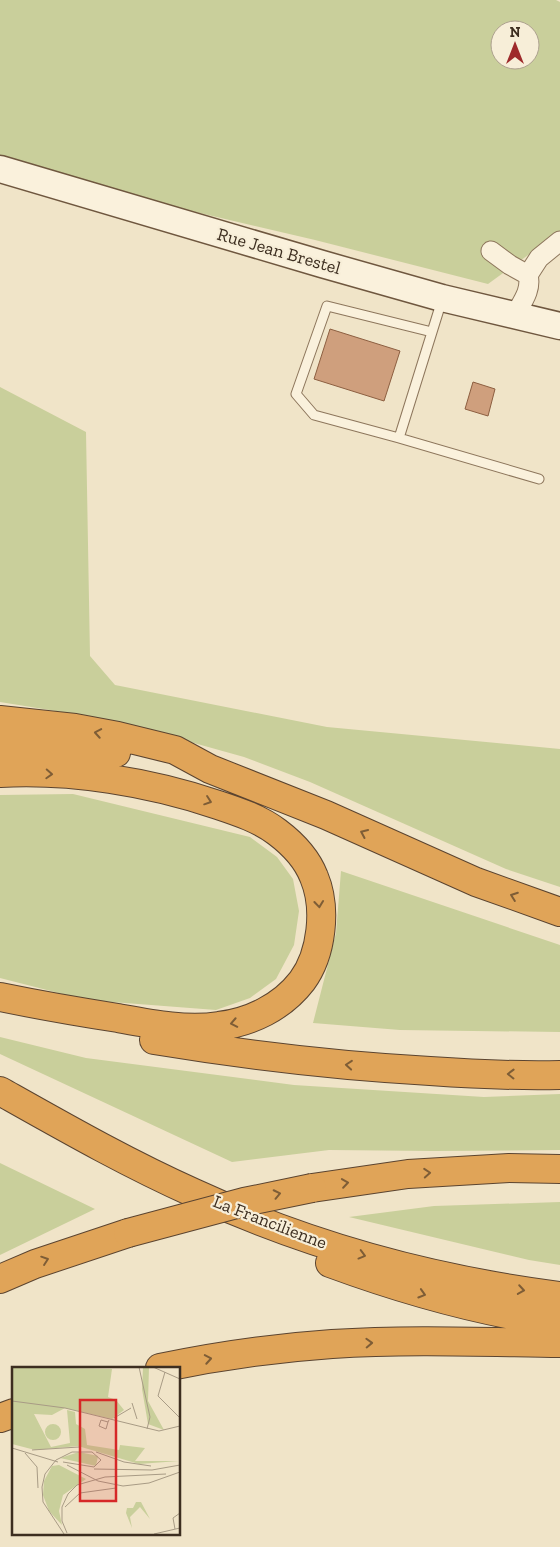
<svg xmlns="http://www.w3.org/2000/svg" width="560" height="1547" viewBox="0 0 560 1547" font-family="'Zilla Slab',serif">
<rect width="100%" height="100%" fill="#f0e4c8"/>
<!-- green -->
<path fill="#c9cf9b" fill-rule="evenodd" d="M0,0h556l4,2v230l-72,52 -173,-44 -315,-74zM500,30h30v30h-30z
M0,387l86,45 4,224 25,29 212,42 233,22v138l-54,-18 -196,-87 -66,-25 -68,-19 -114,-26 -62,-10z
M73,794l177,43 27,20 16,22 6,32 -5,34 -18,34 -26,19 -34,12 -130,-10 -86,-22v-183z
M341,871l219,74v87l-160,-2 -87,-7 23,-90z
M0,1037l86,21 208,27 190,12 76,-3v56l-126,1 -105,-1 -97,12 -232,-108z
M0,1163l95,46 -95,46z
M560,1202v63l-31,-5 -180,-43 85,-11z"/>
<!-- building -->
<path fill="#cf9f7d" stroke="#8d5f41" d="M330,329l70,22 -16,50 -70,-22z
M473,382l22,7 -7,27 -23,-7z"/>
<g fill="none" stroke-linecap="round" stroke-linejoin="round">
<!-- lane casing -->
<g stroke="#8d765c" stroke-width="11">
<path id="lane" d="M432,332l-105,-26 -31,88 18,21 85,23 43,-138
M399,438l140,41"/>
</g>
<!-- street casing -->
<g stroke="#8d765c" stroke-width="21">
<path id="street" d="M491,251l19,14 18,10c4,15 -6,27 -13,40
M528,275l11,-17 21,-17"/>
</g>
<!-- secondary casing -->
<g stroke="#6f573f" stroke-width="29">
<path id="secondary" d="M0,169l322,95 120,34 118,28"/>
</g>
<!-- highway casing -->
<g stroke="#5b4430" stroke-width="30">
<path id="highway" d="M0,720l75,8 43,8 57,14 35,19 116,46 150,67 84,30
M0,746l68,1 48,6
M0,773c70,-4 151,9 218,32 21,7 42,14 59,27 16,12 30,27 37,45 13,31 8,77 -12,104 -20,26 -51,41 -83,45 -33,5 -68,-2 -101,-8 -39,-6 -79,-13 -118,-21
M154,1040c91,15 184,26 276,31 43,3 87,5 130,4
M0,1091c64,36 127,72 194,102 115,53 240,87 366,103
M312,1188l96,-14 101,-6 51,1
M330,1263c76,28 150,49 230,60
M0,1279l35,-15 93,-31
M160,1368c57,-12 114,-20 172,-24 76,-5 152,-2 228,-1
M0,1418l14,-5"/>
</g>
<!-- lane -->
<use href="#lane" stroke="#faf1dc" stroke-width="9"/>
<!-- street -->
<use href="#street" stroke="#faf1dc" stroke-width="19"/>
<!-- secondary -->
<use href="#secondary" stroke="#faf1dc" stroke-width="26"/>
<!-- highway -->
<use href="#highway" stroke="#e0a458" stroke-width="28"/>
<!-- highway-bridge casing -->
<g stroke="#5b4430" stroke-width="30" stroke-linecap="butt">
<path id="highway-bridge" d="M128,1233l116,-31 68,-14"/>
</g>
<!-- highway-bridge -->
<use href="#highway-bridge" stroke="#e0a458" stroke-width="28"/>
</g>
<!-- one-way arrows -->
<defs><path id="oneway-chevron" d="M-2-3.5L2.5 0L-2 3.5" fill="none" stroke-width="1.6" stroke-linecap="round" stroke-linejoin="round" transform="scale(1.25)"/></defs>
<g stroke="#7e5d36">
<use href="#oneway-chevron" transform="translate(98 733) rotate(-170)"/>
<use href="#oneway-chevron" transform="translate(49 774) rotate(3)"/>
<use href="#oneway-chevron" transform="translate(208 801) rotate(19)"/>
<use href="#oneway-chevron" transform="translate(364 833) rotate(-156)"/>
<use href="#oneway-chevron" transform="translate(514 896) rotate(-160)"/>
<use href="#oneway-chevron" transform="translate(319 904) rotate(84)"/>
<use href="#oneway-chevron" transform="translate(234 1023) rotate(169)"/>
<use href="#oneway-chevron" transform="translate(349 1065) rotate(-175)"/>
<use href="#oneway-chevron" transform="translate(511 1074) rotate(-179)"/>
<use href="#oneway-chevron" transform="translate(427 1173) rotate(-4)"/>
<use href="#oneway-chevron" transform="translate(345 1183) rotate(-8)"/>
<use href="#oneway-chevron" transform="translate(277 1194) rotate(-12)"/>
<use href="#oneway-chevron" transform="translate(362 1255) rotate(15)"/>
<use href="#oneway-chevron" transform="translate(45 1260) rotate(-19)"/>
<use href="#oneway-chevron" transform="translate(521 1290) rotate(9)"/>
<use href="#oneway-chevron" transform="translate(422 1294) rotate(17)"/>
<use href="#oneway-chevron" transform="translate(369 1343) rotate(-2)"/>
<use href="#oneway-chevron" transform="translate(208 1359) rotate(-10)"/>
</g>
<g text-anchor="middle" stroke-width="4.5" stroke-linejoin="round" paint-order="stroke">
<!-- street labels -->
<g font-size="18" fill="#3d2e20" stroke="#f7eed8">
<text transform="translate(279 251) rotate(16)" y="6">Rue Jean Brestel</text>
<text transform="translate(270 1222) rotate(21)" y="6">La Francilienne</text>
</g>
</g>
<!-- overview -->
<g transform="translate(12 1367)">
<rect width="168" height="168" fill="#f0e4c8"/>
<path d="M0,0l100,2 -4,28 8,3 8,10 -12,9 -47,-11 -13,7 -18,-1 17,33 19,-4 -3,-33 8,2 1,12 9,5 2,16 32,5 1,-5 25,3 -10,13h44l-40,3 -61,-18 -43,4 -23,-6zM131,0h6l-1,34 16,29 -16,-6 -6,-35zM33 65a8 8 0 1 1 16 0a8 8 0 1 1-16 0ZM67,85l19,4 -2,10 -36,-8zM47,98l27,14 -23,16 -4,16 3,14 -13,-14 -6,-16 1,-14 8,-15zM124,135h5l9,17 -10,-12 -10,10 2,11 -6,-15 1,-5h6z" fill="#c9cf9b"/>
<path fill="none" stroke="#a89b85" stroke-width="1" d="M127,0l11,50 -3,12M141,0l27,12M153,5l-7,24 22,22M0,34l53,7 94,23 21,-5M120,36l5,16M102,51l17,-10M96,55l-7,-2 -2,6 7,3 2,-7 1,-2M0,81l46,14M20,83l47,-3M84,85l28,10 27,4M13,86l12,14 1,21M51,95l31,5 7,-7 -9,-8h-20l-16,8 -11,14 -3,13 1,15 21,32M55,98l31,16 25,5 26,-3 31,-11M82,102l58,1 28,-5M53,140l15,-14 36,-5M163,162l-2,-11 7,-5M55,166l-5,-12v-14l6,-13 9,-9 28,-8 61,-3M142,167l26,-6"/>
<path fill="#d62828" fill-opacity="0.15" stroke="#d62828" stroke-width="2.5" d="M68,33h36v101h-36z"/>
<rect width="168" height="168" fill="none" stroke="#3d2e20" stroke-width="2.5"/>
</g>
<!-- north arrow -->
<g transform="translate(515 45)"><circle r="24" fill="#f7eed8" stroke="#ada18e"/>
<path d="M0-4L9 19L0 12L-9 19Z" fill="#9e2a2b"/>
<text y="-8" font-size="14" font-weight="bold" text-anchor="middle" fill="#3d2e20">N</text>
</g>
</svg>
